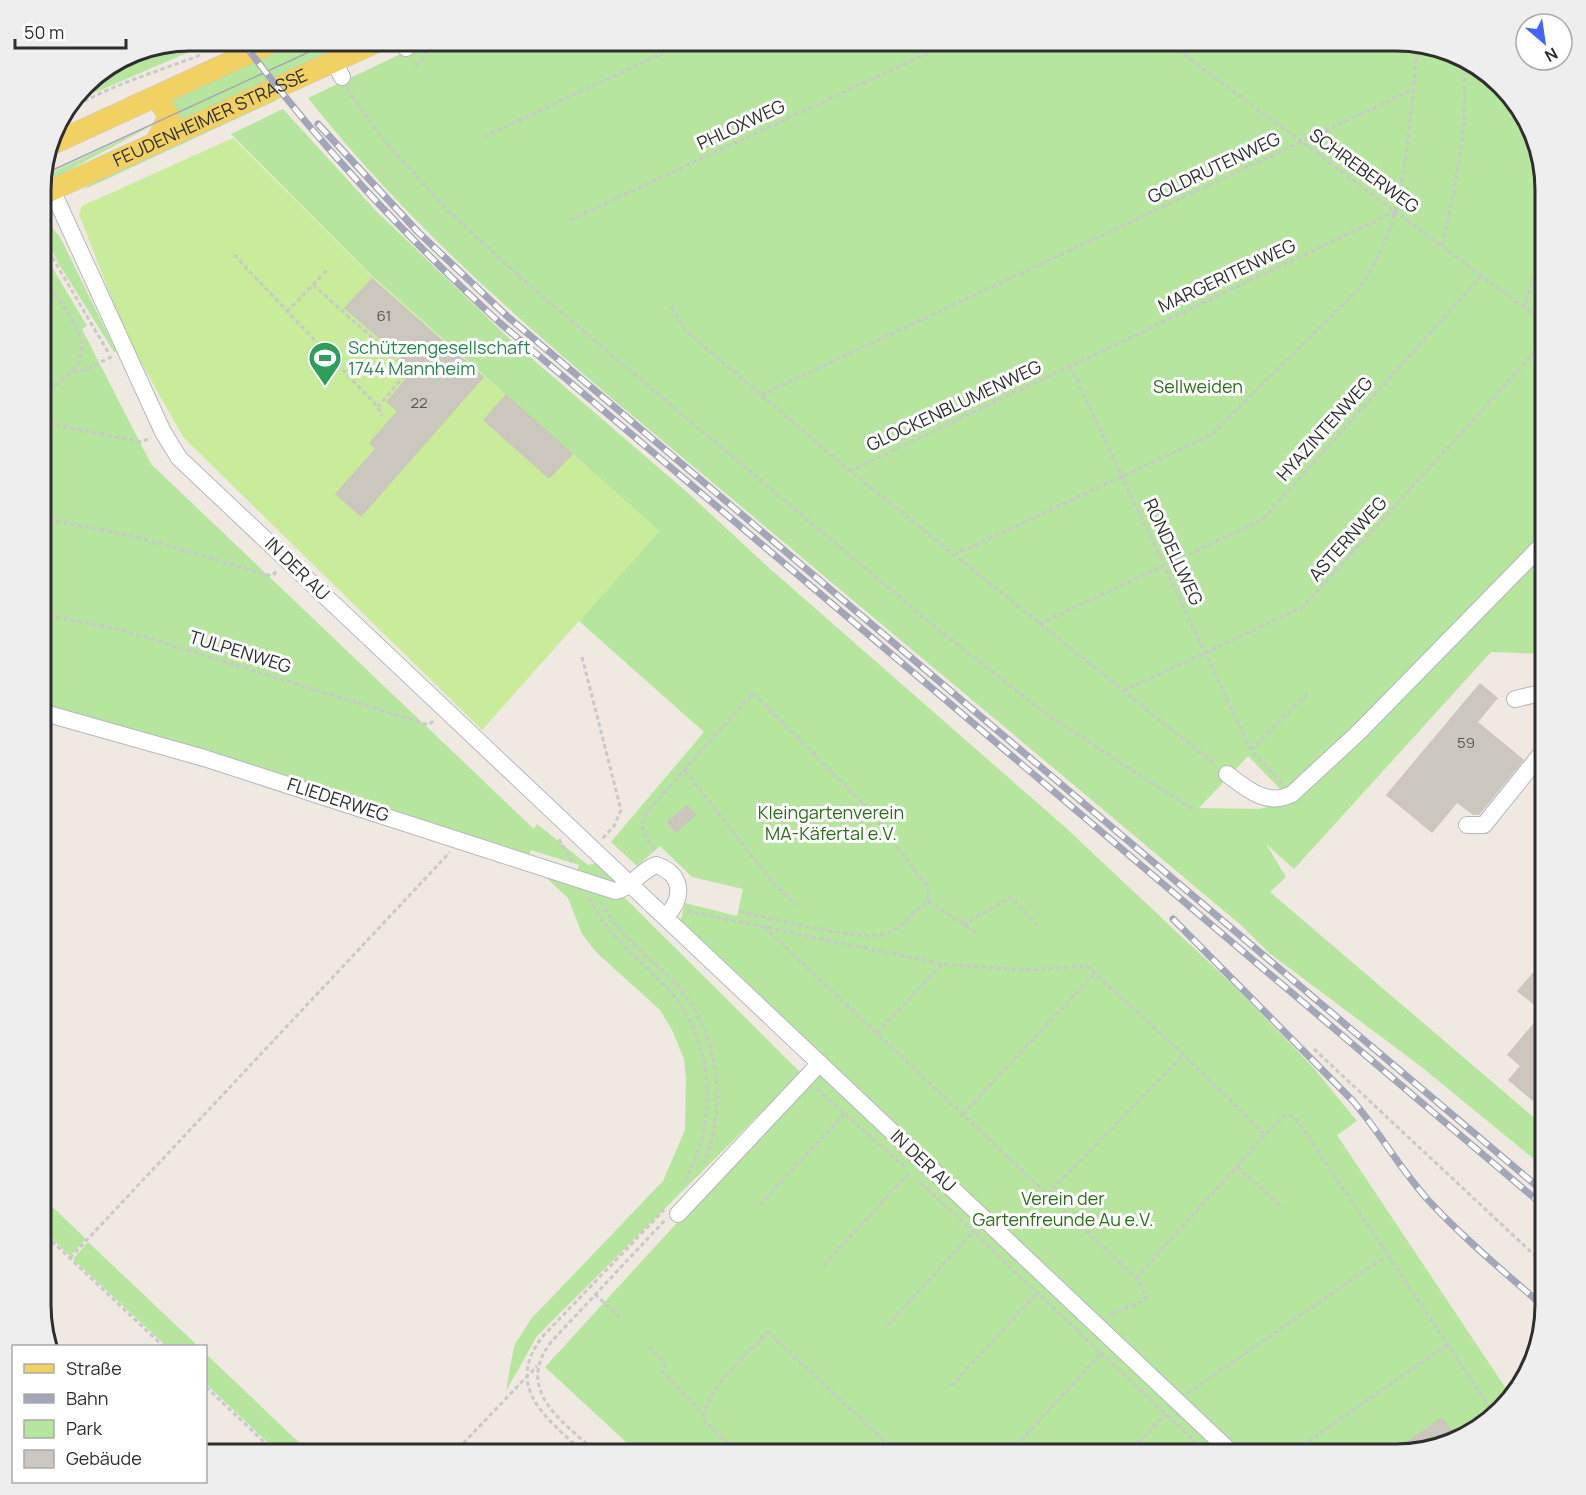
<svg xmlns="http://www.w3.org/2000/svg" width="1586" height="1495" viewBox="0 0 1586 1495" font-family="Manrope,sans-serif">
<rect width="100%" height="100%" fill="#efe9e1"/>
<!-- green -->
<path fill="#b6e59e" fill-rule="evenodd" d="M300,41h60l-180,83 -9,-23z
M428,41h977l48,11 49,33 32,48 11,48v351l-63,71 -198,190 -36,-37 -49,52 60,1 38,-10 248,-250v105l-54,-2 -197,217 -28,-25 20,33 -16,15 275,235v41l-126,-103 -150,-112 -27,-27c-170,-143 -341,-285 -511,-428 -150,-126 -301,-245 -423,-400z
M183,42l6,10 -116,50 18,-24 42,-26z
M276,98l1,2 -194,90 9,-7z
M283,109l93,102 139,133 173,149 80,74 298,261 166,156 80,82 45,55 -20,14 174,261 -10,15 -48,32 -48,11h-766l-94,-87 281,-307 -146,-137 5,-20 52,13 6,-27 -51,-12 -32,-31 -23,20 -26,-24 93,-110 -125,-111 80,-90 -288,-256 -140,-141z
M155,124l-114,61 1,-8z
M46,221l14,16 56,114 -2,1 -57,-91 -16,-34v-3z
M41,258l8,4 38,64 -5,3 69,135 383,365 3,-5 51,41 13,-3 19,18 -6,7 187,186 -264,263 -31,55 8,-45 17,-27 132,-138 22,-51 1,-50 -2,-21 -12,-29 -12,-20 -64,-58 -14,-18 -14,-36 -44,-41 -483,-150zM531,850l48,15 -3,9 -48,-16z
M41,1196l45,43 -16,17 -29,-28z
M88,1242l110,104h-32l-93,-87z
M206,1354l105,100h-31l-74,-70z"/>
<!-- pitch -->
<path fill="#c9ec9a" d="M233,138l137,137 289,256 -177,199 -299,-293 -57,-101 -47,-122 3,-8z"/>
<!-- building -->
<path fill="#cbc7bf" stroke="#cbc5ba" stroke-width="1.5" d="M372,279l111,98 -122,139 -25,-22 40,-45 -6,-6 28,-32 -11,-9 28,-33 -70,-61z
M506,395l66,59 -23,24 -65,-58z
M1480,684l17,14 -20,24 46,38 -44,54h-6l-16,-12 -25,30 -45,-37z
M687,806l8,9 -19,17 -8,-10z
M1545,960v150l-36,-30 12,-14 -13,-11 36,-43 -26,-21z
M1442,1418l10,14 -14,10 3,4 -29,6 -6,-9z"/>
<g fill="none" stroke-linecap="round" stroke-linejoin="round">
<!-- minor casing -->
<g stroke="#b4b7c1" stroke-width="18">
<path id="minor" d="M402,41l4,7
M334,61l8,16
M52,190l111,242 16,26 1054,996
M1515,699l30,-7
M41,712l163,46 411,133c17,-3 23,-19 41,-26 26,8 29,32 10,51
M1227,774c20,15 40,33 65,20l67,-62 186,-190
M1467,825h17l61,-76
M678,1214l142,-151"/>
</g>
<!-- major casing -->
<g stroke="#c9c9c9" stroke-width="22">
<g id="major">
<path d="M155,144l14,-28 -13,-19"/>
<path d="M50,145l226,-104"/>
<path id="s1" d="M41,195l338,-154"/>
</g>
</g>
<!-- path -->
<path stroke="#c9c9c9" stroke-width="3" stroke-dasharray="4.5 3" stroke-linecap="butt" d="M1166,41l379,282
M415,65l6,-4 5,-9 25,-11
M347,89l35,49 65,72 84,77 405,341 116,90 142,92
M65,113c40,-27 90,-40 135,-58
M484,137l204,-96
M570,220l383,-179
M41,238l67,114
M1442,245c15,-64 26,-119 22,-186
M234,255l144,152 4,9
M313,285l96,85 -31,37
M672,307l13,23 165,141 366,294
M1523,308l10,-26 12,-53
M287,312l40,-42
M1070,366l181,384 31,33
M74,371l4,2 35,-17
M41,392c73,-35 32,-70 0,-117
M761,395l653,-306
M41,422l100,20 10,-4
M850,471l544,-259
M41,518l93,18 138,40 6,-6
M954,555l257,-120 148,-146c15,-23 30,-52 37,-80 12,-53 17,-111 21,-165
M41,614l81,16 307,95 6,-6
M1039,624l223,-104 219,-244
M582,657l39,153 -7,16 -12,13
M1123,691l180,-84 242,-266
M1251,750l58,-58
M685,771l89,113 23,21
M559,839l13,23
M655,850c-10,-14 -17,-20 -9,-37l107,-120 113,113 61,80c5,13 -1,17 -11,25 -8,7 -16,16 -25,21 -23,13 -124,-15 -153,-21
M589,898c22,44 50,58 81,93 46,54 49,135 12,194
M928,901l47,31
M601,902c16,32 46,53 71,78 46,47 57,123 32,183
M687,911l255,53 83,6 62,-4 97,89 81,80
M963,925l48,-28 26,28
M764,927l372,351 6,8 4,14 -39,15
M877,1033l65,-69
M1314,1049l231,216
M817,1089l89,79
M963,1114l132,-141
M1237,1167l46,41
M921,1183l287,271
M1047,1194l137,-139
M760,1205l85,-92
M41,1231l122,115
M70,1258l380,-406
M824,1265l86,-93
M1136,1278l129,-143 20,-20 10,2 200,298
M595,1294l25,24
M887,1326l86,-94
M649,1347l16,16 -3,8 41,43
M951,1386l86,-93
M206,1387l71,67
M1188,1393l198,-137
M1016,1446l85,-93
M453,1454l84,-88
M585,1454c-36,-34 -83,-66 -42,-118l121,-126
M598,1454c-33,-31 -85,-63 -47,-112l114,-122
M739,1454l-35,-33c-3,-28 46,-70 64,-89l130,122
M1127,1454l38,-39
M1290,1454l157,-109"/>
<!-- minor -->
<use href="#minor" stroke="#fff" stroke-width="16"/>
<!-- major -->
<use href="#major" stroke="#f2d163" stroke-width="21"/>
<!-- tram -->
<path stroke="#a3a6b8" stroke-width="1.5" d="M42,175l291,-134"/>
<!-- rail casing -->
<g stroke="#a3a6b8" stroke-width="7">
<path id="rail" d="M242,41c78,105 162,194 258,282l1045,884
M318,124l100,108 90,85 1037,876
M1173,919l180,182c27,32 48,69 76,100 35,38 77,72 116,107"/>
</g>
<!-- rail -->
<use href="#rail" stroke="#fff" stroke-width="4.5" stroke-dasharray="14" stroke-linecap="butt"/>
</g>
<!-- icons -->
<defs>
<g id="stadium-pin" transform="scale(1.725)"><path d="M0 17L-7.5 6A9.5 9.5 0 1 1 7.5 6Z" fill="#2e9e5b" stroke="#fff"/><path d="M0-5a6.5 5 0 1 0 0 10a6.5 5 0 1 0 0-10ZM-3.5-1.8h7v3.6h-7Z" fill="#fff"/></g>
</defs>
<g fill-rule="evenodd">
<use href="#stadium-pin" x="325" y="358"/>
</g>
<g text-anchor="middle" stroke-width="6" stroke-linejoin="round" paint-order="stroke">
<!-- number labels -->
<g font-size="15" fill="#555452">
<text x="384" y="321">61</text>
<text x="419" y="408">22</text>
<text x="1466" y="748">59</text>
</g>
<!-- street labels -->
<g font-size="18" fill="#2e2e2e" stroke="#fff">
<text dy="6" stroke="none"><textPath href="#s1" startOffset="186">FEUDENHEIMER STRASSE</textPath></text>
<text transform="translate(741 125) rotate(-25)" y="6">PHLOXWEG</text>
<text transform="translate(1214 168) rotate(-25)" y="6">GOLDRUTENWEG</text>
<text transform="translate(1364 171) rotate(36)" y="6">SCHREBERWEG</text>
<text transform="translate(1227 276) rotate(-25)" y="6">MARGERITENWEG</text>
<text transform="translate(954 406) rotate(-25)" y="6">GLOCKENBLUMENWEG</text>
<text transform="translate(1325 429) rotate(-48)" y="6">HYAZINTENWEG</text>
<text transform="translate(1348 539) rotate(-48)" y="6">ASTERNWEG</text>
<text transform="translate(1173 552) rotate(65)" y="6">RONDELLWEG</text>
<text transform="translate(297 569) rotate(44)" y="6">IN DER AU</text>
<text transform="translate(240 652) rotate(17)" y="6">TULPENWEG</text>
<text transform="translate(338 800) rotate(18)" y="6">FLIEDERWEG</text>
<text transform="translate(923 1161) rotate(43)" y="6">IN DER AU</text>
</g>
<!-- leisure labels -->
<g font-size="18" fill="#27864d" stroke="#fff" text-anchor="start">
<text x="348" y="354">Schützengesellschaft<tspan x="348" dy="21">1744 Mannheim</tspan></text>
</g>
<!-- park labels -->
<g font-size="18" fill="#2c6e1b" stroke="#fff">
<text x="1198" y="393">Sellweiden</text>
<text x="831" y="819">Kleingartenverein<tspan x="831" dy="21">MA-Käfertal e.V.</tspan></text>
<text x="1063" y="1205">Verein der<tspan x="1063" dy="21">Gartenfreunde Au e.V.</tspan></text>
</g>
</g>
<!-- crop -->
<path d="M0 0H1586V1495H0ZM190 51H1396A139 139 0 0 1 1535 190V1305A139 139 0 0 1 1396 1444H190A139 139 0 0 1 51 1305V190A139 139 0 0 1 190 51Z" fill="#eee" fill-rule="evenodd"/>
<path fill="none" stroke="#2e2e2e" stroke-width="3" d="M190 51H1396A139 139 0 0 1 1535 190V1305A139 139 0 0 1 1396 1444H190A139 139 0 0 1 51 1305V190A139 139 0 0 1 190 51Z"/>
<!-- legend -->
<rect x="12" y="1345" width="195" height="138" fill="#ffffff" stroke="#ababab" stroke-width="1.5"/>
<rect x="24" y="1364" width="30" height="9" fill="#f2d163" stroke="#ababab" stroke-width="1.5"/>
<text x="66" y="1375" font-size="18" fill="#2e2e2e">Straße</text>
<rect x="24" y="1394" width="30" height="9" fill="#a3a6b8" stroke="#ababab" stroke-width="1.5"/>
<text x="66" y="1405" font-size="18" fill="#2e2e2e">Bahn</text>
<rect x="24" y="1420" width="30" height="18" fill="#b6e59e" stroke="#ababab" stroke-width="1.5"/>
<text x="66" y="1435" font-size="18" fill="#2e2e2e">Park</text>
<rect x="24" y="1450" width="30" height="18" fill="#cbc7bf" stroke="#ababab" stroke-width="1.5"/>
<text x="66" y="1465" font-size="18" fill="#2e2e2e">Gebäude</text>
<!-- north arrow -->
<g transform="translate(1544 42) rotate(151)"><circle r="28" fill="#ffffff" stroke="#ababab" stroke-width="1.5"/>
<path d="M0-4.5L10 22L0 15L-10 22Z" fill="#4264fb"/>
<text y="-9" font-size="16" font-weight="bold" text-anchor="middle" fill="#2e2e2e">N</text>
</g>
<!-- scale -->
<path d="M15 39v9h111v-9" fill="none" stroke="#2e2e2e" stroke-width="3"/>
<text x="24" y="39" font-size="18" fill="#2e2e2e" stroke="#ffffff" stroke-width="4.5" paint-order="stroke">50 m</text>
</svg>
